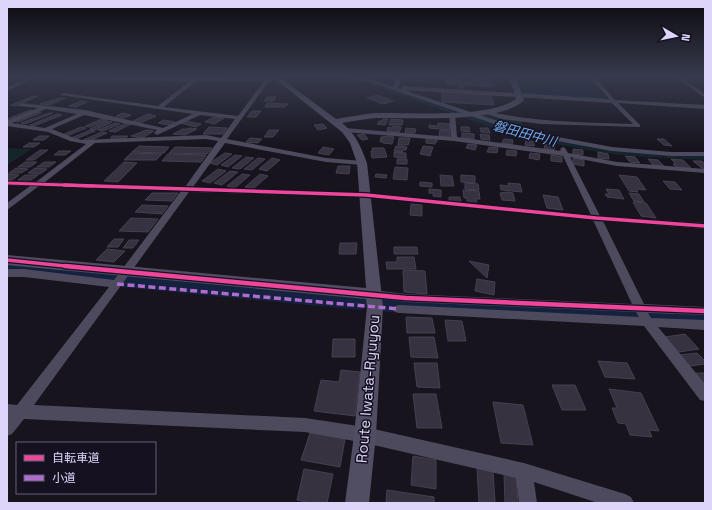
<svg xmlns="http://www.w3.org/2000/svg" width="712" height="510" viewBox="0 0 712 510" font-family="'Space Grotesk','Noto Sans JP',sans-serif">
<rect width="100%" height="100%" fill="#17141e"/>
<!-- green -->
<path fill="#142628" d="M347,76h9l152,52 30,8 100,16 67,1v7l-75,-4 -26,-3 -60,-11 -48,-13z
M511,76l78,1 19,24 -87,-6z
M489,114l32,6 4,11 -48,-15z
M7,148l25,1 -25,16z"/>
<!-- water -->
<path fill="#14213f" d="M567,80c10,0 20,1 28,7v3c-5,2 -10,5 -15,6 -13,2 -44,1 -54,-7l3,-2h13z"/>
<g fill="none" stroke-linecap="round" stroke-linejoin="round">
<!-- stream-far1 -->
<path stroke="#14213f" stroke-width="2" d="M414,97l79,27"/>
<!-- stream -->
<path stroke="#14213f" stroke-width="2.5" d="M489,123c58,18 117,28 177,32
M676,156h29"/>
<!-- river -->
<path fill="#14213f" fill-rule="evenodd" d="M7,258l104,12 249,22 9,3 4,6 -4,6 -9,3 -249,-24 -104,-12z
M387,294l318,13v20l-318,-15 -9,-2 -4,-7 4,-7z"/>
</g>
<!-- building -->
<path fill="#363240" stroke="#444051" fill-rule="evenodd" d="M438,76h55l1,3h-3l1,4h3v3l-4,-1v2l-27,-2v3h-5v-3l-13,-1 1,-6 -9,-1zM461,76l12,1v5h-12l-6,-3 1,-2z
M442,92l49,3 3,10 -52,-3z
M377,95l16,6 -10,3 -16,-6z
M33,96h5l-22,10 -5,-1z
M267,97h9l-2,4h-10z
M59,98h6l-15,7 -10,-1z
M81,101l6,1 -11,5 -7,-1z
M267,103l21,1 -3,3h-20z
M30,110l4,1 -27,10v-2z
M252,111h9l-5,6h-9z
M37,112l4,1 -23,9 -5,-1z
M49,113h4l-28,11 -4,-1z
M123,113l8,2 -7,3 -8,-2z
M57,114l5,1 -28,11 -4,-1z
M148,114l8,2 -16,7 -7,-2z
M214,117l10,1 -9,6 -10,-2z
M102,119l5,1 -17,7 -5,-1z
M383,119h5l-3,6 -8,-1 2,-3h3z
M391,119l12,1 -1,5h-13z
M164,120l11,2 -6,3 -11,-2z
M107,121l5,1 -17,8 -5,-1z
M186,121l15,3 -5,3 -15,-4z
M115,123l5,1 -17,7 -5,-1z
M126,123l5,1 -16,8 -6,-1z
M438,123l12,1v6l-21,-2v-3l9,1z
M323,124l4,4 -9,2 -4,-5z
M393,126l8,1 -2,6 -12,-2 1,-4 4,1z
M81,127l5,1 -19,8 -5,-1z
M209,127l18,1 -4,6h-20z
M461,127h8l1,5 -9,-1z
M190,128l7,1 -12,6 -12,-1 10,-5h4z
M406,128l10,1 -1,4h-10z
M480,128h8l2,5 -9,-1z
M90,130l5,1 -19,8 -5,-1z
M146,130l8,1 -12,7 -11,-2z
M269,130h10l-6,7h-9z
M440,130l10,1v6l-11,-1z
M102,132l5,1 -18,8 -6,-1z
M462,133l12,1v5l-12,-1z
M364,134l4,5 -6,1 -5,-5z
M480,134l9,1 1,5 -9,-1z
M39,136h10l-5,4h-11z
M112,136h16l-3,3 -15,1z
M388,136l6,1 -2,7 -9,-1v-1h-3l1,-5z
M250,138l12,1 -4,4 -12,-1z
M399,138h11l-2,7h-10z
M426,138l11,1v3h-2v2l-9,-1z
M504,139l9,1 -1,5 -10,-2z
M657,139h7l8,7 -8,-1z
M526,140l9,2 -1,4 -9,-1z
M29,143h11l-6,4h-11z
M468,144l9,1 -2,5 -9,-2z
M545,144l10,2 -1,4 -10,-1z
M139,146l30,1 -5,6 -32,-1z
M396,146l11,1 -1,3h-3l-1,2 -8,-1z
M423,146l10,1 -3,9 -10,-2z
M175,147l37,1 -5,6 -38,-1z
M323,147l11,2 -5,6 -11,-2z
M489,147l9,1 -1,5 -10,-1z
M372,148h12l3,9 -15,1 -1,-7h2z
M573,149l10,1v5l-10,-1z
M40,150h8l-14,10h-8z
M507,150l10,1 -1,5 -10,-1z
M59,151h12l-6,4h-11z
M394,152l12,1v5l-12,-1z
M598,152l10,2 1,5 -11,-1z
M131,153l31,1 -6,6h-32z
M225,153l7,1 -15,11 -7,-2z
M530,153l10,1 -1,6 -10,-2z
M168,154l38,1 -5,7 -39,-1z
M235,155l7,1 -14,11 -7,-2z
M551,155l11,2v5l-11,-1z
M625,156l10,1 5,6 -10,-1z
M246,157l8,1 -14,11 -8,-1z
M258,158l7,1 -13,11 -8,-1z
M272,158l8,2 -13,11 -8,-2z
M573,158l11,2v6l-11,-2z
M397,159h10v5h-10z
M648,159l10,1 6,6 -11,-1z
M671,159l12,1 8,8 -15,-1 -3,-3h3z
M693,161h9l3,3v5h-2z
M25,162h12l-7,5h-12z
M44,162h12l-7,5h-12z
M124,162l13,1 -19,19 -14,-1z
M338,166h12l-1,8 -13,-1z
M395,167l13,1 -1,12 -14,-1z
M16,168l12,1 -7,4h-12z
M35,168l12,1 -7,5 -12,-1z
M218,169l8,2 -16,12 -8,-2z
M230,171l8,1 -16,13 -8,-2z
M7,174l12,1 -7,5h-5z
M242,174l8,1 -15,13 -8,-2z
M260,174l8,2 -15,13 -8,-2z
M376,174l11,1 -1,3 -11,-1z
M25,175h13l-7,5h-13z
M440,175l12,1 2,10h-13z
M461,175l14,1v7l-14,-1z
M619,175l18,2 9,13 -10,-1 2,3 -9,-1z
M663,181l12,1 7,8 -12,-1z
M420,182l12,1v4l-12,-1z
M465,183l13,1 1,6 -14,-1z
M508,183l12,1 2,8 -21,-2 -1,-5 9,1z
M429,189l12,1v7l-8,-1v-3h-4z
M606,189l13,1 5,9 -17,-2 -2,-3h4z
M463,190l16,1 1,8h-4l1,3 -10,-1v-3h-3z
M508,192l5,1 2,8 -13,-1 -2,-7z
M152,193h26l-6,8 -27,-1z
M629,193l10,1 5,8 -10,-1z
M543,195l15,2 5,13 -16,-2z
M449,197h11l1,5 -12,-1z
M633,202l13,1 10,15 -15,-2z
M411,204l11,1v11l-12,-1z
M142,205l26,1 -6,8 -27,-2z
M131,218l27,1 -10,13 -29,-1z
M114,239h10l-6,8h-11z
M129,240h10l-6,8h-10z
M340,243h17l-1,11h-17z
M394,247h23l1,7h-24z
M107,249l18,2 -11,11 -18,-2z
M397,257h17l2,12h-29l-1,-7h11z
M469,261l20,4 -2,13z
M403,270l22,1 2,23 -23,-2z
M477,279l18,3 -1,13 -19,-4z
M406,317l26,1 3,15h-28z
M445,320l17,1 4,20h-18z
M685,334l14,15 -20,3 -14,-15z
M409,337h25l4,21 -27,-1z
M333,339h22v18h-23z
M697,353l8,8v3l-15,2 -10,-11z
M598,361l29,2 8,16 -30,-2z
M414,363h23l3,25 -23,-1z
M341,370l19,2 -5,44 -41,-5 7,-31 18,2z
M694,373h11v15z
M552,385h23l11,25h-24z
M609,389l32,4 18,38 -10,-1 3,7 -22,-2 -4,-11 -8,-1 -6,-15h5z
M413,394h23l6,34h-25z
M493,402l30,3 10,40 -32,-2z
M310,433l35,6 -5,28 -39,-7z
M413,456l23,4v29l-25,-4z
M477,467l16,3 2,33h-16z
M304,469l29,5 -6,29h-16l-14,-3z
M504,474l12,3 2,26h-13z
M387,490l47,7v6h-48z"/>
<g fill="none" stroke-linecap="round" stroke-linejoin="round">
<!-- street -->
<path fill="#4d4a5d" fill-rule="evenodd" d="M7,76l189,1 71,2 15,-3 -13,5 -42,58 99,19 36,3 4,2 -4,2 -36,-3 -101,-19 -32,44 173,6 225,22 -28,-59 -109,-15 -109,-9 -3,-2 3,-2 106,9 -2,-23 3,-2 3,2 2,23 104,14 -1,-2 3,-2 2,1 3,5 49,9 88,7v4l-88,-7 -47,-9 30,59 105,7v6l-102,-8 41,83 61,3v8l-57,-2 3,5 54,2v10l-47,-3 47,57v17l-5,-1 -56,-74 -245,-13 -4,-1 -2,-3 2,-3 4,-1 240,12 -3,-5 -230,-10 -33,-4 -4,-1 -2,-3 2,-3 4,-1 33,4 226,10 -39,-84 -227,-23 -177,-5 -155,213 271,13 60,9 159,36 101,31 6,3 3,6h-36l-64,-21 3,21h-18l-3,-25 -151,-35 -60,-11 -281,-13 -12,15 -5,2v-32l10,1 92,-118 -85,-10h-17v-8h17l90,11 67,-89 -142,-5 -32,24v-7l23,-17 -23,-1v-4l29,1 50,-38 -16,-3 -22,-9 -41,-6v-5l31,-13 -19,-2 -1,-1 3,-2 64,7 78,18 30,-14 -133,-19 3,-2 95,13 32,-25 -158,-2 -25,12v-4l18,-8 -18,-1zM196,81h68l-26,35 -74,-9zM46,109l31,5 -32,14 -33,-5zM84,115l73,15 -3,3 3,2 43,-20 35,4 -14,19 -15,-3 -124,5 -8,-2 -22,-9zM206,139l12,2 -33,46 -140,-5 50,-39z
M344,76l14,2 -4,-2h7l32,11 5,-11h4l-4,12 133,44 81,15 59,5h34v4h-34l-59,-5 -82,-15 -166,-56 -2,2z
M589,76h5l21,24 90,5v4l-87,-6 22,22v2l-99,-3 -39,-5 -21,-7 3,-2c49,13 98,12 149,14l-21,-21 -208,-13 -3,-2 3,-2 205,13z
M674,76l31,1v2h-22l22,15v4z"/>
<!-- secondary -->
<path fill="#514e63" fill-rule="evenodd" d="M271,76h7l58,43c13,-2 27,-5 40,-6 36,-1 111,6 140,-14l-7,-23h6l9,24c-22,24 -116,17 -149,18 -11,1 -22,3 -33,5 14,11 19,24 25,40l16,144 -7,128 -7,68h-24l9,-68 13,-128 -1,-8 -359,-34v-10l359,33 -9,-125 -7,-20 -8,-11z"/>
<!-- rail -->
<path stroke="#475564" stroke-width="1.5" stroke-dasharray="3 2.5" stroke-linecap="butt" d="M7,83l16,-7"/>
<!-- quiet -->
<path stroke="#b06ccc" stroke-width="3.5" stroke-dasharray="7 3.5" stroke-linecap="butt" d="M117,284l282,25"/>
<!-- cycleway-far2 casing -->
<g stroke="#151121" stroke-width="4.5">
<path id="cycleway-far2" d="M7,183l86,3"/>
</g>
<!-- cycleway-far1 casing -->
<g stroke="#151121" stroke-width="6">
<path id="cycleway-far1" d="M64,185l302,10 230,23 109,8
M7,260l68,7"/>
</g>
<!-- cycleway casing -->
<g stroke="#151121" stroke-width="7">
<path id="cycleway" d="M65,266l341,32 299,13"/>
</g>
<!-- cycleway-far2 -->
<use href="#cycleway-far2" stroke="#ed469a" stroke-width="3"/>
<!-- cycleway-far1 -->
<use href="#cycleway-far1" stroke="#ed469a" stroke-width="3.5"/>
<!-- cycleway -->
<use href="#cycleway" stroke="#ed469a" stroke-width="4.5"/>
</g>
<!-- sky -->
<linearGradient id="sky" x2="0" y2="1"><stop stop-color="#0d0b10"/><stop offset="0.52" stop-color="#363a4c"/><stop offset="1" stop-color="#363a4c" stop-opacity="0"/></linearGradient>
<rect width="712" height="147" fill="url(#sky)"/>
<g text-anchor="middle" stroke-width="3" stroke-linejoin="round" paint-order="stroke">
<!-- far-water labels -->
<g font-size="13" font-style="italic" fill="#71a9ec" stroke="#151121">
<text transform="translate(525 133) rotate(15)" y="5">磐田田中川</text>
</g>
<!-- street labels -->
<g font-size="15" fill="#ddd6fa" stroke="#151121">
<text transform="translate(368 389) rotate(-85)" y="5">Route Iwata-Ryuyou</text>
</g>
</g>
<!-- border -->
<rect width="712" height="510" fill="none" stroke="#ddd6fa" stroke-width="16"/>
<!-- legend -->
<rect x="16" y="442" width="140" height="52" fill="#151121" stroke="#656078"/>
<rect x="24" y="455" width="20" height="6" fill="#ed469a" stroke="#656078"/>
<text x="52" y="462" font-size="12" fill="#ddd6fa">自転車道</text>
<rect x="24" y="475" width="20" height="6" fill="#b06ccc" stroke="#656078"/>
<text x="52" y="482" font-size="12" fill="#ddd6fa">小道</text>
<!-- north arrow -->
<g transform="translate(676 36) rotate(99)" stroke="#151121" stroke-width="3" paint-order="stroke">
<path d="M0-3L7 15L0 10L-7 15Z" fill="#ddd6fa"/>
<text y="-6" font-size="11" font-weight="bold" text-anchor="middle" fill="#ddd6fa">N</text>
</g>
</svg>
